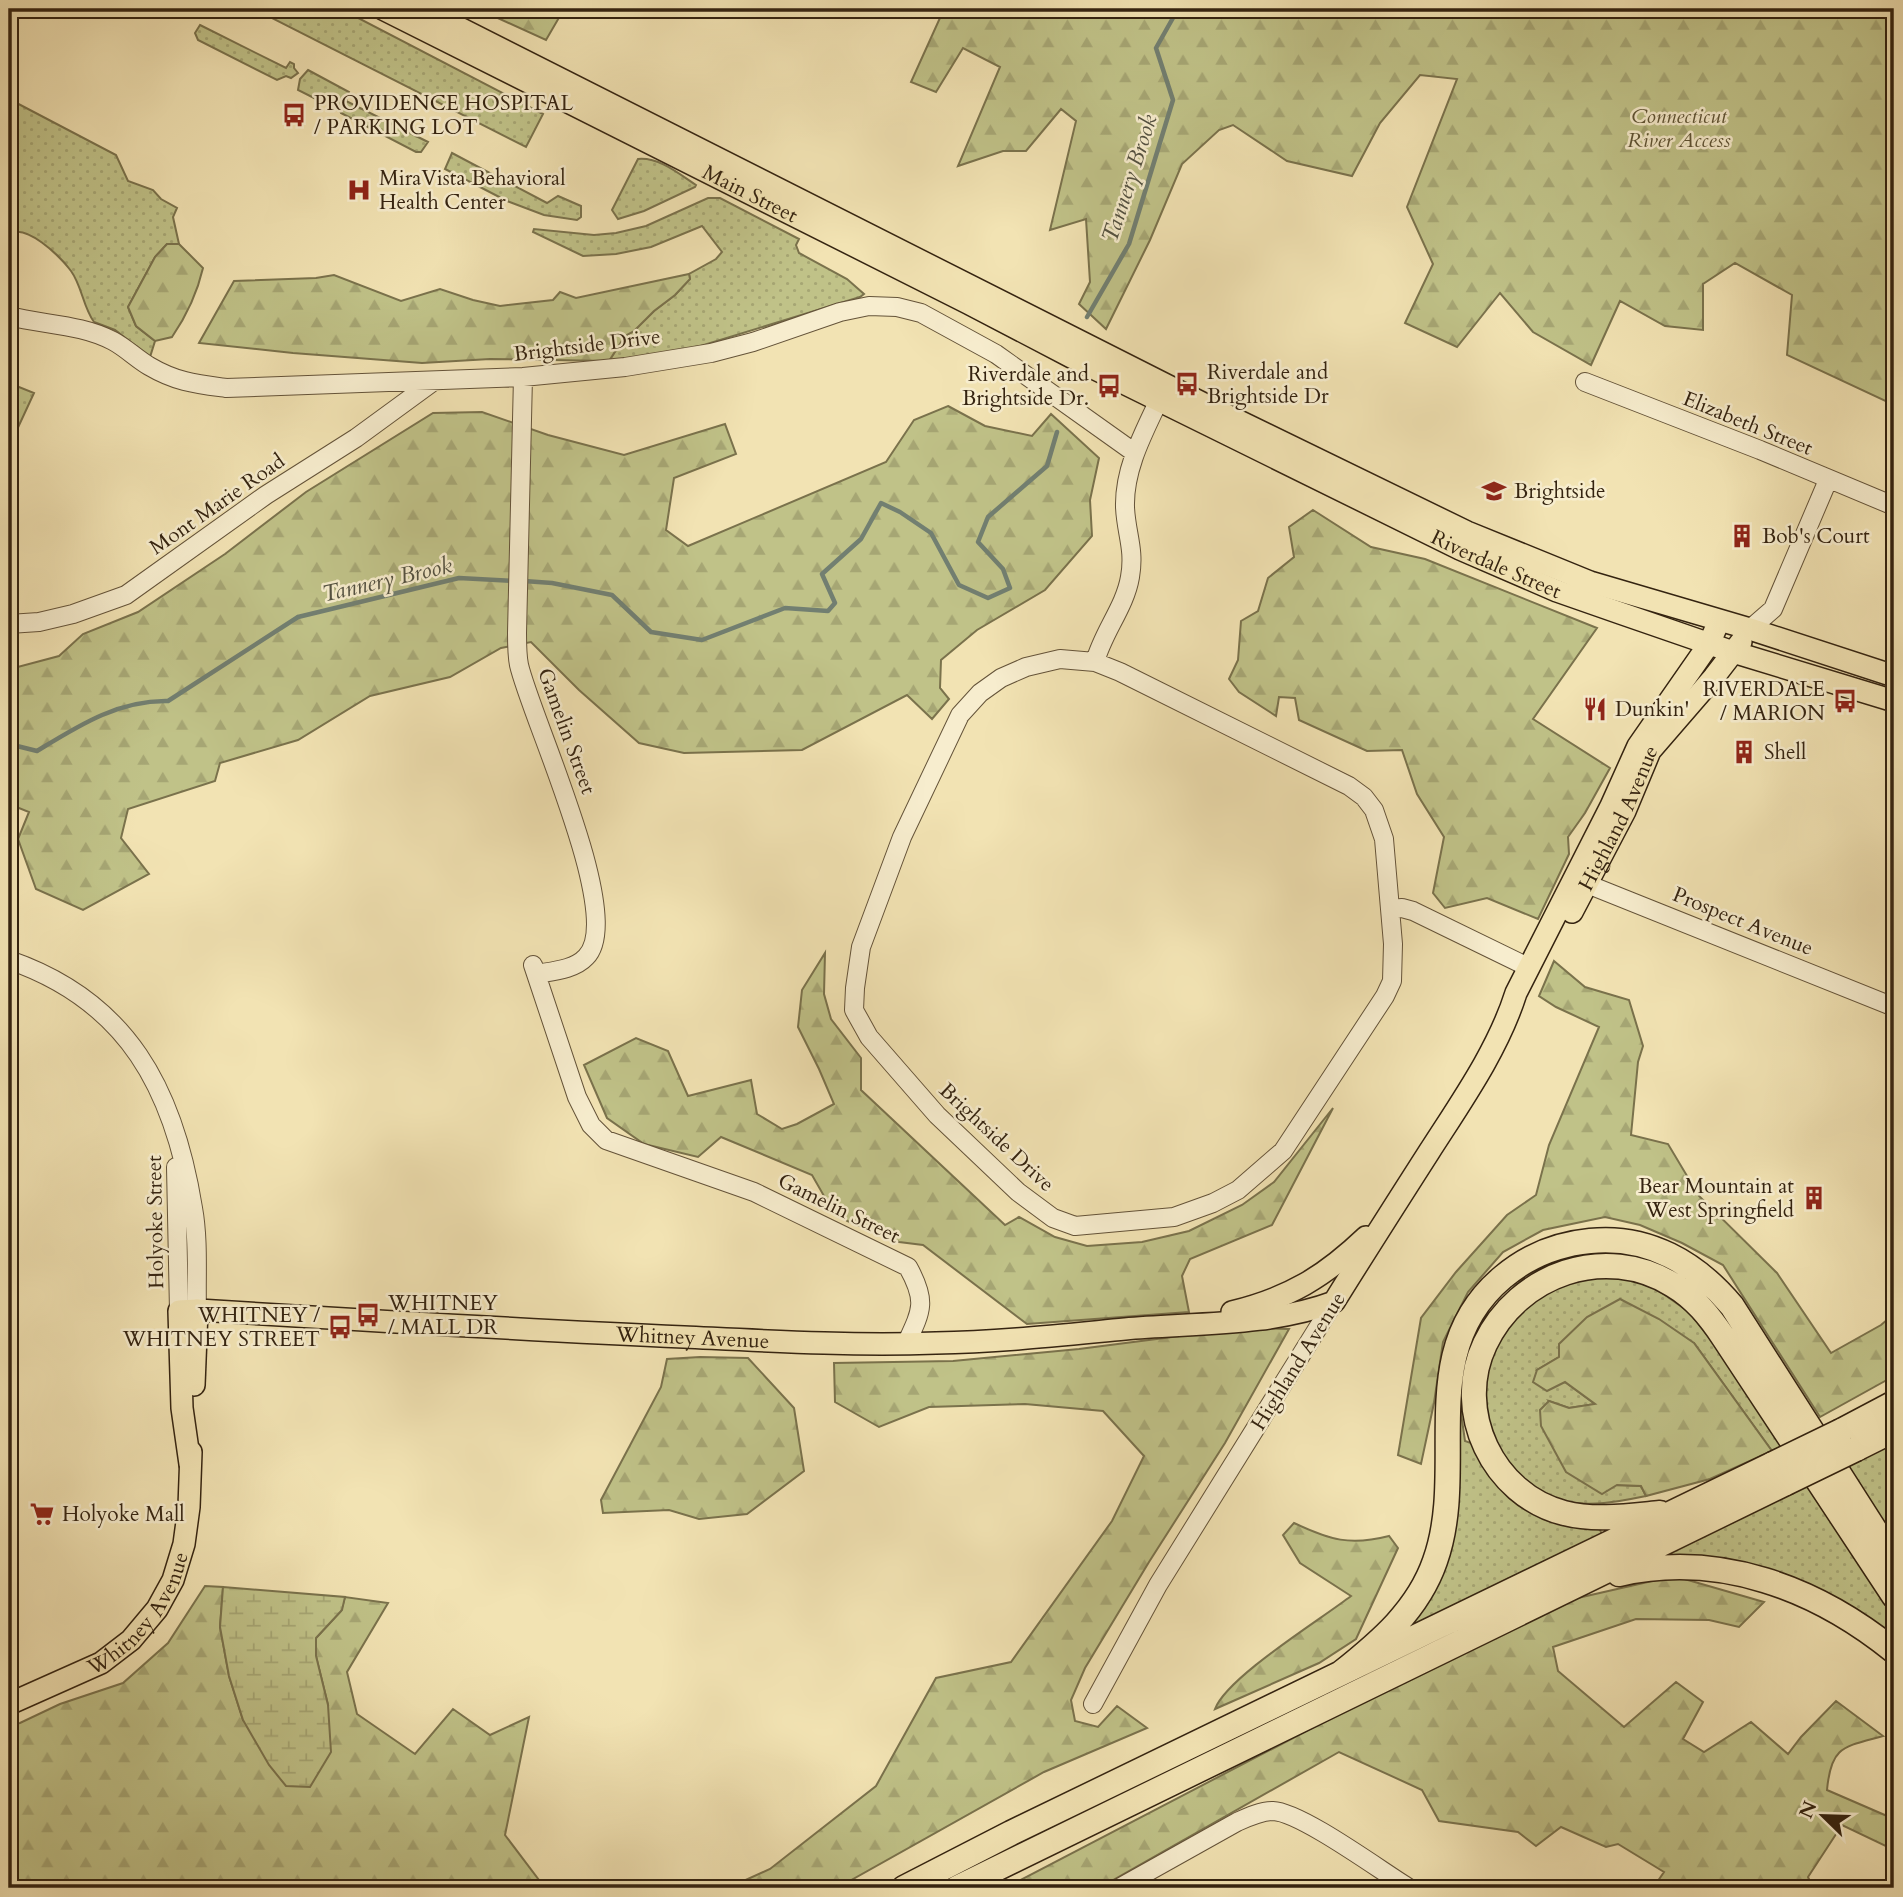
<svg xmlns="http://www.w3.org/2000/svg" width="1903" height="1897" viewBox="0 0 1903 1897" font-family="Cardo,serif">
<defs>
<pattern id="grass-dots" width="8" height="8" patternUnits="userSpaceOnUse" patternTransform="scale(1.75)"><rect width="8" height="8" fill="#c0c288"/><path d="M2 2h.1M6 6h.1" fill="none" stroke="#a6a674" stroke-width="1.8" stroke-linecap="round"/></pattern>
<pattern id="forest-firs" width="22" height="20" patternUnits="userSpaceOnUse" patternTransform="scale(1.75)"><rect width="22" height="20" fill="#c0c288"/><path d="M5 1l3.5 6h-7zM16 11l3.5 6h-7z" fill="#a6a674"/></pattern>
<pattern id="wetland-marsh" width="20" height="14" patternUnits="userSpaceOnUse" patternTransform="scale(1.75)"><rect width="20" height="14" fill="#c0c288"/><path d="M1 5h8M5 5V1M11 12h8M15 12V8" fill="none" stroke="#a6a674"/></pattern>
</defs>
<rect width="100%" height="100%" fill="#f2e3b3"/>
<filter id="stains"><feTurbulence type="fractalNoise" baseFrequency=".00286" numOctaves="4"/><feColorMatrix values="0 0 0 0 .2 0 0 0 0 .09 0 0 0 0 .02 0 0 0 .5 -.17"/></filter>
<radialGradient id="worn" r=".72"><stop offset=".6" stop-color="#630" stop-opacity="0"/><stop offset="1" stop-color="#630" stop-opacity=".3"/></radialGradient>
<!-- grass -->
<path fill="url(#grass-dots)" stroke="#7a724c" stroke-width="2" d="M254,9h87l202,105 -17,33z
M200,25l86,43 4,-6 4,2v4l4,5 -7,5 -5,-2 -9,4 -79,-40 -3,-7z
M308,70l41,22 -3,9 82,41 -7,10h-5l-75,-39 -4,-12 -11,-6 -8,5 -20,-10 2,-11z
M9,99l107,56 12,26 25,9 8,9 16,9 -4,9 6,27h-12l-12,13 -27,50 8,19 19,15 -5,16 -35,-27 -21,-8c-11,-15 -12,-36 -23,-51 -10,-14 -47,-50 -62,-36z
M452,153l95,50 11,-7 23,10v11l-4,3 -33,-5 -37,-14 -62,-32z
M638,159c21,-2 40,14 58,26l-1,2 -51,24 -26,8 -6,-9z
M708,198h12l79,41 -3,6 3,8 48,26 17,15 -4,3 -166,51 -85,13 16,-25 9,-5 20,-20 21,-16 15,-16 -1,-5 27,-15 6,-7 -20,-26 -51,21 -35,7 -33,2 -50,-24 1,-3 60,6 22,-2 30,-7z
M9,383l25,10 -19,41 -6,3z
M1617,1275l35,11 37,26 32,41 61,93 -10,5 -78,-108 -135,14 -22,13 28,12 30,22 -26,4 -20,-7 68,84 24,1 5,10c-29,6 -55,11 -85,5 -8,-2 -17,-8 -24,-12 -57,-29 -68,-101 -37,-153 4,-7 8,-17 14,-22 33,-30 60,-35 103,-39z
M1461,1413l4,28 6,2 16,28 112,56 3,8 -198,99 19,-30 32,-189z
M1894,1440v108l-52,-79z
M1805,1486l7,5 82,120v32l-26,-21 -203,-67z"/>
<!-- forest -->
<path fill="url(#forest-firs)" stroke="#7a724c" stroke-width="2" d="M478,9h86l-18,31z
M944,9h950v396l-107,-50 5,-60 -57,-32 -32,21v46l-38,-4 -45,-25 -29,64 -58,-33 -33,-39 -43,54 -52,-24 28,-59 -26,-57 50,-128 -37,-4 -40,48 -28,53 -65,-15 -54,-36 -14,5 -37,34 -32,76 -44,89 -27,-25 11,-22 -4,-63 -36,11 26,-109 -15,-12 -35,42h-23l-45,15 42,-99 -37,-19 -27,44 -25,-10z
M167,244h12l24,24c-6,26 -16,47 -31,69l-17,4 -19,-15 -8,-19 27,-50z
M689,274l1,5 -15,16 -21,16 -20,20 -9,5 -16,25 -119,-2 -68,4 -129,-10 -94,-10 35,-62 82,-3 18,-3 67,26 39,-12 33,11 27,6 53,-6 7,-8 16,6z
M948,406l37,20 47,10 19,-22 48,44 -9,42 2,36 -47,54 -68,40 -36,30 -1,28 9,11 -17,20 -25,-24 -105,55 -118,3 -45,-10 -60,-53 -48,-48 -30,6 -51,29 -80,19 -72,44 -78,23 -5,18 -87,28 -7,29 28,36 -66,36 -47,-21 -18,-50 11,-27 -20,-8v-137l5,1 45,-12 24,-22 55,-22 87,-58 81,-62 127,-79 49,-1 66,23 76,20 101,-31 11,30 -62,24 -8,52 22,16 198,-84 28,-42z
M1313,510l58,37 54,12 172,69 -64,91 77,49 -25,45 -17,24 1,17 -31,65 -51,-21 -42,10 -12,-15 11,-56 -27,-43 -15,-44 -35,1 -68,-31 -4,-22 -16,-1 -3,19 -37,-24 -10,-13 9,-19 3,-39 17,-10 10,-33 26,-21 -5,-30z
M825,953l-1,41 7,25 30,39v32l144,135 14,-8 36,20 32,9 55,-4 47,-11 53,-26 32,-23 59,-74 -61,117 -82,34 -8,17 7,36 -162,12 -104,-79 -24,-3 -52,-21 -23,-25 -12,-21 -91,-38 -23,20 -54,-13 -37,-26 -23,-53 52,-27 32,13 20,45 63,-16 6,34 25,15 15,-5 37,-20 -15,-35 -21,-42 4,-37z
M1554,961l31,26 44,13 14,46 -5,16 -7,73 37,9 31,52 78,77 54,80 50,-28 13,-11v62l-74,41 -97,-152 -41,-22 -42,-18 -35,-8 -62,13 -40,22 -35,40 -25,50 -9,61 -13,61 -23,-9 23,-137 35,-46 51,-57 29,-20 13,-50 50,-118 -43,-20 -17,-11z
M1620,1299l39,20 35,24 78,108 -62,28 -64,17 -5,-10 -24,-1 -15,9 -36,-22 -25,-46 -1,-16 9,-9 20,7 26,-4 -30,-22 -18,9 -14,-9 4,-12 22,-13v-13l28,-27z
M1242,1328l47,1 -64,114 -76,119 -64,106 -14,32 4,21 23,6 19,-21 30,22 -103,44 -207,116h-109l42,-19 106,-83 60,-108 75,-16 101,-141 32,-65 -41,-45 -78,-7 -96,3 -50,20 -44,-25 -1,-39 119,-2 126,-12z
M700,1357l48,1 46,50 10,63 -57,43 -48,5 -30,-9 -66,3 -2,-13 60,-113 6,-28z
M1294,1523c36,17 56,23 95,13l9,12 -42,91 -37,24 -104,46c12,-32 105,-89 136,-113l-51,-33 -17,-28z
M1674,1576l90,26 -25,25 -30,-7 -73,-1 -83,28 5,24 66,56 52,-45 27,20 -20,37 21,13 47,-30 37,32 13,-17 35,-36 47,35c-40,11 -52,10 -56,54l67,29v31l-52,-25 -34,52 5,11h-160l11,-16 -46,-28 -12,3 -45,-20 -25,19 -18,-14 -79,-11 -17,-31 -83,-38 -240,136h-94l388,-202 176,-86z
M205,1586l18,1 -3,40 9,49 14,44 85,-15 -12,-49v-18l25,-27 4,-14 43,6 -41,69 10,42 58,40 38,-45 37,26 39,-18 -24,118 40,53h-536v-163l11,-2 40,-19 63,-21 45,-40z"/>
<!-- wetland -->
<path fill="url(#wetland-marsh)" stroke="#7a724c" stroke-width="2" d="M223,1587l122,10 -3,13 -26,28v18l12,49 3,47 -21,35 -24,-1 -17,-21 -26,-45 -14,-44 -9,-49z"/>
<g fill="none" stroke-linecap="round" stroke-linejoin="round">
<!-- stream -->
<path stroke="#727f71" stroke-width="4.5" d="M1087,317l42,-73 44,-144 -17,-52 22,-39
M524,581l28,2 60,12 39,37 51,8 83,-32 43,3 7,-8 -13,-29 39,-35 20,-36 19,9 31,21 28,52 29,13 22,-10 -7,-19 -25,-27 10,-25 59,-51 10,-34
M9,744l28,7c41,-25 81,-51 131,-50l130,-84 161,-39 56,3"/>
<!-- minor casing -->
<g stroke="#645339" stroke-width="20">
<path id="minor" d="M9,316c35,9 72,8 104,25 13,7 24,18 36,25 27,16 47,18 77,22l297,-11 102,-10 86,-14 42,-11 87,-30 29,-6 28,1 24,6 75,41 139,99
M523,377l-6,256c0,11 0,22 2,32 12,53 107,252 67,292 -12,13 -34,14 -50,17
M1585,382l175,68 134,56
M9,624l30,-2 34,-8 53,-19 140,-100 90,-57 78,-57
M1750,629l23,-20 55,-129
M1060,659l35,3 25,10 229,114 15,11 10,13 10,29 9,105 -1,37 -7,15 -102,155 -45,39 -25,13 -39,14 -99,9 -22,-8 -35,-26 -81,-77 -68,-78 -15,-27 1,-22 6,-41 41,-110 58,-122 20,-22 21,-15 25,-11z
M1095,662c8,-30 30,-55 35,-85 5,-28 -4,-44 -5,-70 -1,-38 18,-73 34,-107
M1577,877l10,7 307,123
M1391,909l11,-1 11,3 115,56
M9,960c119,41 165,130 184,248 6,33 3,69 4,102
M533,965l44,132 14,28 15,15 148,52 154,75c19,34 14,43 -2,77
M176,1167l3,144
M1093,1704l65,-119 176,-283
M1119,1888l118,-66c11,-5 24,-11 36,-11 28,1 108,60 136,77"/>
</g>
<!-- major casing -->
<g stroke="#342310" stroke-width="24">
<g id="major">
<path id="s1" d="M383,9l585,294 111,58 381,188 97,42 63,22 113,39 161,49"/>
<path d="M422,9l784,396 261,127 123,50 160,47 144,47"/>
<path id="s2" d="M1572,912l53,-101 25,-60 64,-74 27,-35"/>
<path d="M1232,1312c57,-14 92,-35 134,-75"/>
<path d="M194,1385l3,-75"/>
<path id="s3" d="M190,1464l-8,-56 -3,-97 18,-1c163,10 325,20 487,27 84,4 168,9 252,6 63,-1 126,-8 189,-14 68,-6 145,-3 209,-27 31,-50 63,-100 95,-150 32,-50 69,-102 87,-159l95,-187 27,-60 71,-102 10,-23"/>
<path id="s4" d="M9,1704l92,-41 30,-23 26,-31 16,-29 11,-36 5,-37 2,-55"/>
</g>
</g>
<!-- highway casing -->
<g stroke="#342310" stroke-width="27">
<path id="highway" d="M1841,1431l53,-28
M1856,1449l38,-19
M1660,1513c-31,3 -65,8 -96,0 -71,-18 -111,-102 -79,-169 33,-70 120,-101 188,-59 22,13 37,32 51,53l170,258
M1619,1574c100,-23 197,14 275,77
M1341,1673c39,-31 77,-63 94,-112 34,-95 -22,-209 68,-284 25,-21 55,-33 87,-36 58,-6 106,22 142,65l162,254
M904,1888l107,-55 762,-369
M957,1888l829,-405"/>
</g>
<!-- minor -->
<use href="#minor" stroke="#f7edce" stroke-width="18"/>
<!-- major -->
<use href="#major" stroke="#f2e3b3" stroke-width="21"/>
<!-- highway -->
<use href="#highway" stroke="#f2e3b3" stroke-width="24"/>
<!-- highway-bridge casing -->
<g stroke="#342310" stroke-width="27" stroke-linecap="butt">
<path id="highway-bridge" d="M1773,1464l68,-33
M1786,1483l70,-34"/>
</g>
<!-- highway-bridge -->
<use href="#highway-bridge" stroke="#f2e3b3" stroke-width="24"/>
</g>
<!-- icons -->
<defs>
<g id="bus-bare" transform="scale(1.89)"><path d="M-5-6H5V4H4V6H2V4H-2V6H-4V4H-5ZM-3.5-4V0h7V-4ZM-3.5 1.2v1.5H-2V1.2ZM2 1.2v1.5H3.5V1.2Z" fill="#8f2418" stroke="#f7edce" stroke-width="2.5" paint-order="stroke"/></g>
<g id="hospital-bare" transform="scale(1.89)"><path d="M-5-5h3v3.5h4V-5h3V5h-3V1.5h-4V5h-3Z" fill="#8f2418" stroke="#f7edce" stroke-width="2.5" paint-order="stroke"/></g>
<g id="school-bare" transform="scale(1.89)"><path d="M0-5L7-2L0 1L-7-2ZM-4 1L0 2.5L4 1V4Q0 6-4 4Z" fill="#8f2418" stroke="#f7edce" stroke-width="2.5" paint-order="stroke"/></g>
<g id="building-bare" transform="scale(1.89)"><path d="M-4-6H4V6H1V3H-1V6H-4ZM-2.5-4.3h1.7v1.8h-1.7ZM.8-4.3h1.7v1.8H.8ZM-2.5-1h1.7V.8h-1.7ZM.8-1h1.7V.8H.8Z" fill="#8f2418" stroke="#f7edce" stroke-width="2.5" paint-order="stroke"/></g>
<g id="restaurant-bare" transform="scale(1.89)"><path d="M-5-6h1v4h1v-4h1v4h1v-4h1v5L-1.5 .5V6h-2V.5L-5-1ZM5-6V6H3V1.5H1.5Q1.5-4 5-6Z" fill="#8f2418" stroke="#f7edce" stroke-width="2.5" paint-order="stroke"/></g>
<g id="supermarket-bare" transform="scale(1.89)"><path d="M-6-5.5h2.5l.6 2H6L4.5 2H-2.5L-4.4-4H-6ZM-1.5 3.2a1.3 1.3 0 1 0 .1 0ZM3 3.2a1.3 1.3 0 1 0 .1 0Z" fill="#8f2418" stroke="#f7edce" stroke-width="2.5" paint-order="stroke"/></g>
</defs>
<g fill-rule="evenodd">
<use href="#bus-bare" x="294" y="115"/>
<use href="#hospital-bare" x="359" y="190"/>
<use href="#bus-bare" x="1187" y="384"/>
<use href="#bus-bare" x="1109" y="386"/>
<use href="#school-bare" x="1494" y="491"/>
<use href="#building-bare" x="1742" y="536"/>
<use href="#bus-bare" x="1845" y="701"/>
<use href="#restaurant-bare" x="1595" y="709"/>
<use href="#building-bare" x="1744" y="752"/>
<use href="#building-bare" x="1814" y="1198"/>
<use href="#bus-bare" x="368" y="1315"/>
<use href="#bus-bare" x="340" y="1327"/>
<use href="#supermarket-bare" x="42" y="1514"/>
</g>
<g text-anchor="middle" stroke-width="5" stroke-linejoin="round" paint-order="stroke">
<!-- poi labels -->
<g font-size="21" fill="#342310" stroke="#f7edce" text-anchor="start">
<text x="314" y="110">PROVIDENCE HOSPITAL<tspan x="314" dy="24">/ PARKING LOT</tspan></text>
<text x="379" y="185">MiraVista Behavioral<tspan x="379" dy="24">Health Center</tspan></text>
<text x="1207" y="379">Riverdale and<tspan x="1207" dy="24">Brightside Dr</tspan></text>
<text x="1089" y="381" text-anchor="end">Riverdale and<tspan x="1089" dy="24">Brightside Dr.</tspan></text>
<text x="1514" y="498">Brightside</text>
<text x="1762" y="543">Bob's Court</text>
<text x="1825" y="696" text-anchor="end">RIVERDALE<tspan x="1825" dy="24">/ MARION</tspan></text>
<text x="1615" y="716">Dunkin'</text>
<text x="1764" y="759">Shell</text>
<text x="1794" y="1193" text-anchor="end">Bear Mountain at<tspan x="1794" dy="24">West Springfield</tspan></text>
<text x="388" y="1310">WHITNEY<tspan x="388" dy="24">/ MALL DR</tspan></text>
<text x="320" y="1322" text-anchor="end">WHITNEY /<tspan x="320" dy="24">WHITNEY STREET</tspan></text>
<text x="62" y="1521">Holyoke Mall</text>
</g>
<!-- park labels -->
<g font-size="21" font-style="italic" fill="#5e5334" stroke="#f7edce">
<text x="1679" y="123">Connecticut<tspan x="1679" dy="24">River Access</tspan></text>
</g>
<!-- street labels -->
<g font-size="21" fill="#342310" stroke="#f7edce">
<text dy="7" stroke="none"><textPath href="#s1" startOffset="411">Main Street</textPath></text>
<text transform="translate(587 345) rotate(-7)" y="7">Brightside Drive</text>
<text transform="translate(1748 423) rotate(22)" y="7">Elizabeth Street</text>
<text transform="translate(217 504) rotate(-35)" y="7">Mont Marie Road</text>
<text dy="7" stroke="none"><textPath href="#s1" startOffset="1244">Riverdale Street</textPath></text>
<text transform="translate(567 731) rotate(70)" y="7">Gamelin Street</text>
<text dy="7" stroke="none"><textPath href="#s2" startOffset="105">Highland Avenue</textPath></text>
<text transform="translate(1743 921) rotate(22)" y="7">Prospect Avenue</text>
<text transform="translate(997 1137) rotate(43)" y="7">Brightside Drive</text>
<text transform="translate(839 1208) rotate(26)" y="7">Gamelin Street</text>
<text transform="translate(155 1222) rotate(-91)" y="7">Holyoke Street</text>
<text dy="7" stroke="none"><textPath href="#s3" startOffset="668">Whitney Avenue</textPath></text>
<text transform="translate(1298 1361) rotate(-58)" y="7">Highland Avenue</text>
<text dy="7" stroke="none"><textPath href="#s4" startOffset="164">Whitney Avenue</textPath></text>
</g>
<!-- water labels -->
<g font-size="23" font-style="italic" fill="#535141" stroke="#f7edce">
<text transform="translate(1129 178) rotate(-72)" y="8">Tannery Brook</text>
<text transform="translate(387 579) rotate(-13)" y="8">Tannery Brook</text>
</g>
</g>
<!-- margin -->
<rect width="1903" height="1897" fill="none" stroke="#f2e3b3" stroke-width="35"/>
<rect x="10" y="10" width="1882" height="1876" fill="none" stroke="#342310" stroke-width="3.5"/>
<rect x="18" y="18" width="1868" height="1862" fill="none" stroke="#342310" stroke-width="2"/>
<!-- north arrow -->
<g transform="translate(1823 1816) rotate(293)" stroke="#f7edce" stroke-width="5" paint-order="stroke">
<path d="M0-5L12 26L0 18L-12 26Z" fill="#342310"/>
<text y="-10" font-size="19" font-weight="bold" text-anchor="middle" fill="#342310">N</text>
</g>
<rect width="100%" height="100%" filter="url(#stains)"/>
<rect width="100%" height="100%" fill="url(#worn)"/>
</svg>
